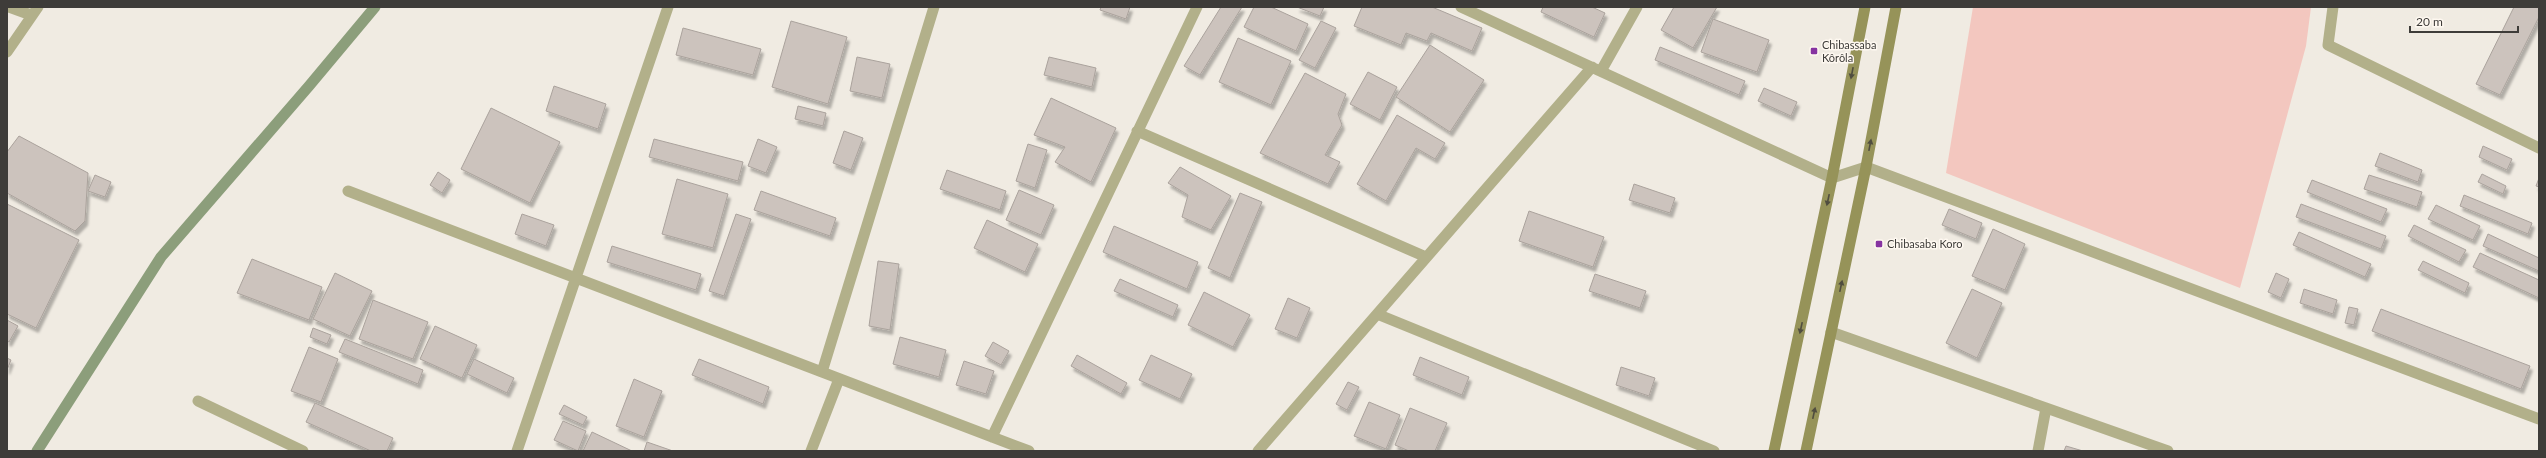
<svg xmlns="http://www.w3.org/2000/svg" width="2546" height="458" viewBox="0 0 2546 458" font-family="Lato,sans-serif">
<defs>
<filter id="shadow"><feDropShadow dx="2.5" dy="4.5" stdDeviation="1" flood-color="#0004"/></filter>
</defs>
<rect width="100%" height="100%" fill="#f0ebe2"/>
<!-- green -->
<path fill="#f3c7bf" d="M1973,7h338l-5,39 -66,242 -294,-115z"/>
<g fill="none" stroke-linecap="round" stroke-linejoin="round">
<!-- stream -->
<path stroke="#8c9e7b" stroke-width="11" d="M37,451l124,-194 148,-171 66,-79"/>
</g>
<!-- building -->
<path fill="#ccc3bd" stroke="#aaa29c" filter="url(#shadow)" d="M1101,7h29l-4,12 -26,-9z
M1221,7h21l-42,68 -16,-9z
M1254,7h17l37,17 -12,27 -52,-24z
M1297,7h27l-4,9z
M1362,7h70l50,21 -10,23 -41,-18 -4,8 -21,-8 -5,12 -47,-19z
M1543,7h49l13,6 -11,24 -53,-25z
M1674,7h43l-24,41 -32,-18z
M2514,7h25v10l-39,78 -24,-11z
M1713,19l56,21 -12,32 -56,-20z
M791,21l56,16 -19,67 -56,-17z
M1321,21l15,7 -21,40 -16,-8z
M683,28l78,21 -8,26 -77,-20z
M1238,38l53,23 -20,44 -52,-23z
M1430,45l54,35 -34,52 -54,-35z
M1660,47l85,34 -6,14 -84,-35z
M857,57l33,7 -8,34 -32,-7z
M1049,57l47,11 -4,19 -48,-12z
M1368,72l29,15 -17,33 -30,-16z
M1305,73l41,21 -8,20 4,11 -17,30 15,7 -12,22 -68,-31z
M554,86l52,18 -8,25 -52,-18z
M1764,88l33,14 -6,14 -33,-15z
M1051,98l65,30 -25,54 -36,-20 10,-15 -31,-12z
M798,106l28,7 -3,13 -28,-7z
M491,108l69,34 -30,61 -69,-34z
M1397,115l48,28 -10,16 -19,-11 -30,53 -29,-17z
M844,131l19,7 -12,32 -18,-7z
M19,136l69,37 -3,48 -10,10 -68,-38v-41z
M654,139l89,23 -5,19 -89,-24z
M758,139l19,8 -11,26 -18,-7z
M1028,144l19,6 -12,38 -19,-7z
M2483,146l29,13 -5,11 -28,-13z
M2380,153l42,17 -4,12 -43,-16z
M1180,167l51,29 -20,34 -29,-13 6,-22 -20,-12z
M947,170l59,21 -6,19 -60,-21z
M438,172l12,8 -8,13 -12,-8z
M2482,174l24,12 -3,8 -25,-12z
M95,175l16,7 -6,15 -17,-6z
M2369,175l53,17 -5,15 -53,-18z
M2539,178v9l-3,-1z
M677,179l51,15 -15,54 -51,-14z
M2312,180l75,29 -6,13 -74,-30z
M1634,184l41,14 -5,15 -41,-13z
M1019,190l35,15 -13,30 -35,-15z
M761,191l75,27 -6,18 -76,-26z
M1240,193l22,9 -32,76 -22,-10z
M2464,195l68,28 -4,11 -68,-28z
M7,204l72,36 -43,88 -29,-14z
M2301,204l85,32 -5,13 -85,-32z
M2436,205l44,21 -7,14 -45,-21z
M1949,209l33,14 -6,16 -34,-14z
M1529,211l75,26 -11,30 -74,-26z
M522,214l32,11 -8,21 -31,-12z
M736,214l15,5 -27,77 -15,-5z
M987,220l51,24 -13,28 -51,-24z
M2414,225l52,25 -7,12 -51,-26z
M1114,226l84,36 -11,27 -84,-37z
M1993,229l32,15 -20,46 -33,-14z
M2299,232l72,32 -6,13 -72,-32z
M2488,234l51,24v13l-56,-25z
M612,246l89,28 -5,16 -89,-28z
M2480,253l59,27v18l-66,-31z
M252,259l70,28 -13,33 -72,-27z
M878,261l21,3 -9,66 -21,-4z
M2423,261l46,22 -4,10 -47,-23z
M335,273l37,18 -22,45 -37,-17z
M2276,273l13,6 -8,19 -13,-6z
M1595,274l51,17 -6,17 -51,-17z
M1120,279l58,26 -5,12 -59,-26z
M1972,289l30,14 -25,55 -31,-15z
M2304,289l33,11 -4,14 -33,-11z
M1204,292l46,23 -17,32 -45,-22z
M1288,298l22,10 -13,30 -22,-9z
M373,300l55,22 -15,37 -54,-20z
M2349,307l9,2 -4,16 -9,-2z
M2381,309l149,57 -9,23 -149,-58z
M7,320l11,6 -9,16 -2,-1z
M435,326l42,19 -15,33 -42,-19z
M313,328l18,7 -4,9 -17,-7z
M900,337l46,13 -7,27 -46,-13z
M345,339l78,31 -5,14 -79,-32z
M993,342l16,9 -8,14 -16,-9z
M309,347l29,12 -17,43 -30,-11z
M1077,355l50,28 -6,11 -50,-28z
M1151,355l41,19 -12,25 -41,-19z
M1420,357l49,20 -7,18 -49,-20z
M7,358l4,2 -4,10z
M474,359l40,19 -7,15 -40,-19z
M699,359l70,28 -6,17 -71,-29z
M964,361l30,10 -8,23 -30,-9z
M1621,367l34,11 -6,18 -33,-11z
M634,379l28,12 -18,46 -28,-11z
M1348,382l11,5 -12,23 -11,-6z
M1369,402l31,13 -14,34 -32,-13z
M315,403l78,35 -6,13h-16l-65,-29z
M564,405l23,12 -4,8 -24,-11z
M1410,408l37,15 -12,28h-26l-14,-6z
M563,421l23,10 -8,20 -24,-11z
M592,432l40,19h-49z
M647,442l26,9h-29z
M2066,446l17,5h-19z"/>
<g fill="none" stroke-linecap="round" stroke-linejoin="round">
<!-- minor -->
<path stroke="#b2b08a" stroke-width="11" d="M9,7l22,8
M1461,7l371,171 34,-11 673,252
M2333,7l-5,38 211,103
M7,52l31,-45
M1601,71l36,-64
M1137,131l289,126
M348,191l681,260
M1377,314l337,137
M1831,332l337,119
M822,372l112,-365
M198,401l105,50
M992,437l205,-430
M517,451l151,-444
M811,451l28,-72
M1258,451l334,-384
M2038,451l8,-43"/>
<!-- secondary -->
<path stroke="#969359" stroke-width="11" d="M1774,451l58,-273 33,-171
M1806,451l60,-284 30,-160"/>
</g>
<!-- one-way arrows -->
<defs><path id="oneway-solid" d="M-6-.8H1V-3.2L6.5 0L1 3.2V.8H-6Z"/></defs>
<g fill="#504d3f">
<use href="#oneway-solid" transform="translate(1852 73) rotate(101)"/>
<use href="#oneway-solid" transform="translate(1870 145) rotate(-79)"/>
<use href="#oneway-solid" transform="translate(1828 200) rotate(102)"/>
<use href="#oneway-solid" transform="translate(1841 286) rotate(-78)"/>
<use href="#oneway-solid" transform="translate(1801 328) rotate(102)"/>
<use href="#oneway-solid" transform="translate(1814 413) rotate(-78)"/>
</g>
<!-- markers -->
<g fill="#8633a1" stroke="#fef8f0" stroke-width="1.5">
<rect x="1810" y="47" width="8" height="8" rx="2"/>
<rect x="1875" y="240" width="8" height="8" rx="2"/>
</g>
<g text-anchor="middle" stroke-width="3" stroke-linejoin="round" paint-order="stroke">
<!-- poi labels -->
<g font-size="11" fill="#3e3c39" stroke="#fef8f0" text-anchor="start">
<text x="1822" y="49">Chibassaba<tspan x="1822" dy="13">Kôrôla</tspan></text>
<text x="1887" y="248">Chibasaba Koro</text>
</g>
</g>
<!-- border -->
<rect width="2546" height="458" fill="none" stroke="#3e3c39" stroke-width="16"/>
<!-- scale -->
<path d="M2410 26v6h108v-6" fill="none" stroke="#3e3c39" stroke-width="2"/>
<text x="2416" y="26" font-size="12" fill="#3e3c39" stroke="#fef8f0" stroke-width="3" paint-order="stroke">20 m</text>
</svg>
